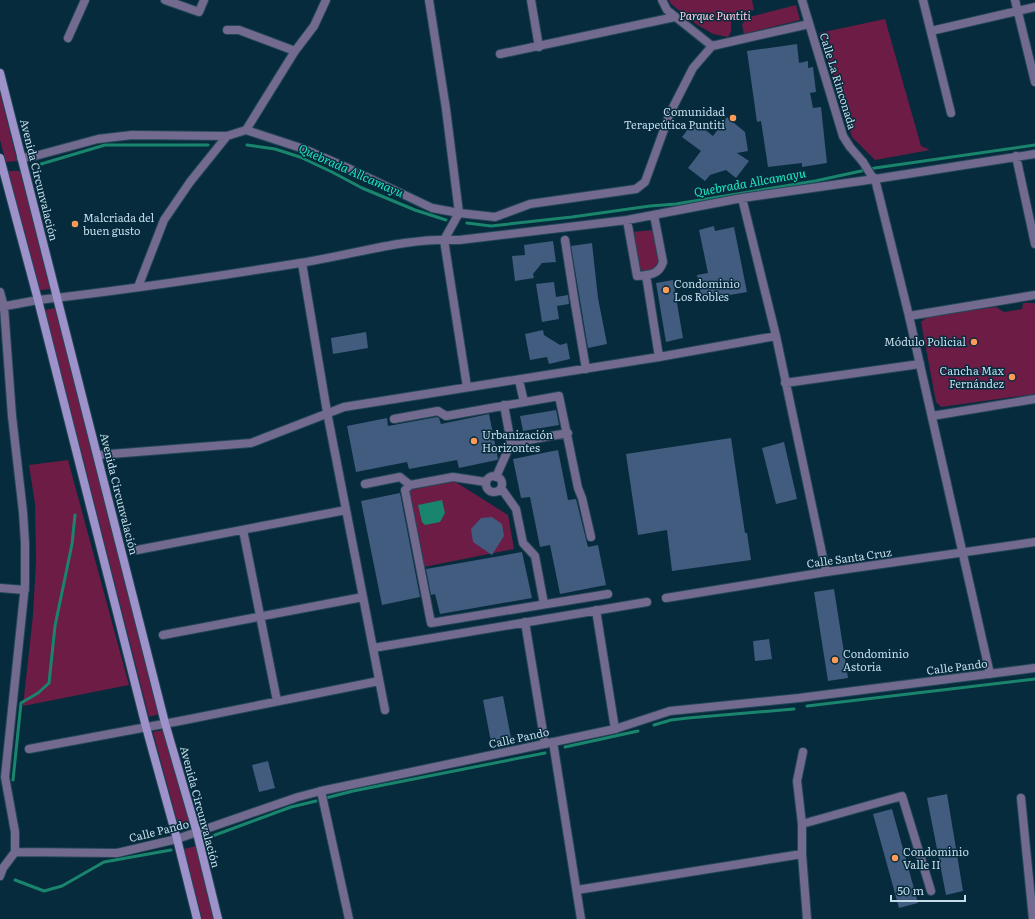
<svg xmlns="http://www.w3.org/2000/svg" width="1035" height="919" viewBox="0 0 1035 919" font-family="Literata,serif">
<rect width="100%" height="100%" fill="#062b3c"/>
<!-- green -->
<path fill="#6d1c45" d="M669,0h83l2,10 -14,4 -9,8v10l-3,5 -15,-3 -17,-10 -25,-20z
M796,5l4,15 -56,14 -2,-9 4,-7z
M885,19l36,127 9,4 -55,10 -23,-23 -33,-104z
M0,92l17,69 -11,1 -6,-22z
M8,171h12l31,118 -11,1z
M653,230l6,34 -6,6 -9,2 -6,-4 -6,-36z
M1023,303h11l1,1v90l-94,13 -5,-5 -15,-80 8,-6 67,-9 8,5 18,-3z
M56,308l103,406 -10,3 -104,-407z
M68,460l61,225 -106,21 10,-91 3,-54 -1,-57 -6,-39z
M454,481l54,34 6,34 -90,18 -15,-75 1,-2z
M163,730l27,95 -11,3 -26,-96z
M196,846l18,73h-12l-18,-70z"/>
<!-- water -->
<path fill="#1a856d" d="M442,500l3,13 -5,9 -15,3 -3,-3 -4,-17z"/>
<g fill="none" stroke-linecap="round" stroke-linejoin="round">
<!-- stream -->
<path stroke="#1a856d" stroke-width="3" d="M247,145l28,4 25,8 32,15 30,16 53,22 31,10
M41,164l64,-19h103
M467,223l24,3 81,-9 78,-11 26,-2 139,-23 60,-13 160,-23
M807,706l228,-27
M654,725l17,-5 17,-2 106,-9
M565,747l73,-16
M13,780l8,-77 17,-10 11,-10 6,-57 17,-82 3,-29
M326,798l27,-7 192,-38
M207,838l84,-31 25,-6
M15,880l29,11 18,-5 42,-24 67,-12"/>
</g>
<!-- building -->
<path fill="#415c7e" d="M797,44l2,19 9,-2v7l5,-1 3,25 -6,1 3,15 8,-1 6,56 -25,4v-4l-34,4 -7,-46 -4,1 -10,-71z
M727,117l18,15 3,19 -11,2 12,8 -13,17 -10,-8 -16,5 -5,6 -17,-13 13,-17 -19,-14 12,-16 19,15z
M714,226l1,5 19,-4 13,65 -45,8 -5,-25 11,-2 -9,-43z
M553,241l3,21 -14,1 -9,11 1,4 -19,3 -3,-25 13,-1 -1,-10z
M592,243l6,55 9,46 -19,4 -17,-102z
M673,280l10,58 -17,4 -10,-59z
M554,282l2,15 12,-2 1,9 -12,2 2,13 -17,3 -6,-38z
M543,330l1,5 16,10 7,-2 3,16 -21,5 -2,-7 -17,3 -5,-26z
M366,332l2,16 -35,6 -2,-16z
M556,410l3,15 -36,6 -3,-15z
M489,414l9,45 -1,1 -38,8 -2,-8 -48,9 -2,-7 -51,10 -9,-46 40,-8 1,8 49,-9 2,1 2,6z
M731,438l14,95h2l4,27 -79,11 -5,-41 -29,5 -12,-81z
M784,442l13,57 -21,5 -14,-56z
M558,450l10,50 8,-1 12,48 10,-2 8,40 -46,9 -10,-49 -10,2 -10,-50 -9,1 -8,-39z
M400,493l20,104 -38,8 -21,-104z
M492,517l10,7 2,12 -12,19 -19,-13 -2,-13 10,-11z
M522,552l10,46 -92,16 -5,-20 -4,1 -5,-26z
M834,589l14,89 -20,3 -14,-89z
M769,639l3,20 -17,2 -2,-20z
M503,696l8,42 -20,4 -8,-42z
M268,761l7,27 -16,4 -7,-27z
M947,794l16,97 -17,4 -19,-97z
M892,809l26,94 -19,5 -26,-94z"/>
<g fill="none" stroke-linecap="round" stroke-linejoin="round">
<!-- minor casing -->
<g stroke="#244758" stroke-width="10">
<path id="minor" d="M165,0l34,12 5,-12
M429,0l17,109 13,104 -15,27 23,147
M531,0l8,47
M662,0l5,10 45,36
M923,0l28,113
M1015,0l20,82
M227,30h12l56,21
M931,31l104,-24
M68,38l17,-38
M500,54l175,-37
M246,130l49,-79 19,-25 12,-26
M1016,156l19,88
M21,158l14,-2 63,-17 34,-4 95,1 19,-6 58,19 46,20 82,39 27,5 36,4 35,-13 106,-15 9,-7 25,-69 23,-45 19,-22 97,-22
M863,162l8,13 4,4
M742,198l34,138 50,236
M627,220l10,56c12,-1 22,-1 26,-14l-9,-47
M565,240l9,58 12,71
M302,263l25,149 58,298
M646,275l13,82
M138,287l26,-67 26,-38 37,-46
M0,292l4,15 8,109 11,96 2,31v42l-20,192 10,55v20l-12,16 -3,8
M0,307l38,-7c88,-10 175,-23 262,-37 53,-8 105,-26 159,-23l168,-20 115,-22 133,-19 160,-25
M909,316l126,-21
M519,380l5,22
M785,383l135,-19
M932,416l103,-17
M394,419l44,-8 8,5 113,-20 19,92 4,10 9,39
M511,443l57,-10
M98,455l153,-12 93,-36 315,-50 117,-21
M486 484a8 8 0 1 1 16 0a8 8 0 1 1-16 0Z
M496,477l15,-34 -7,-38
M365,484l35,-7 10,8 43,-8 33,5
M410,485l-5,5 26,133 177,-29
M501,488l15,21 7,34 12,13 9,48
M243,530l34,171
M137,550l209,-40
M0,588l25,2
M666,598l160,-26 209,-30
M596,610l19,119
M525,622l20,122
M163,635l200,-38
M373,648l274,-46
M553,742l28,177
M29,749l156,-29 194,-39
M803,752l-6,29 5,43v30l5,65
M321,791l28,128
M1021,798l12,121
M802,824l100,-28 29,95
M15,852l102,1 60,-14
M577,890l225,-36"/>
</g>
<!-- tertiary casing -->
<g stroke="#244758" stroke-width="10">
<path id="tertiary" d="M802,0l41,136 7,11 13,15
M875,179l34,137 81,358
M177,839l121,-42 23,-6 294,-62 55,-18 129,-13 236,-30"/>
</g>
<!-- secondary casing -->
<g stroke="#244758" stroke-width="10">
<path id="secondary" d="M0,73l165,650 32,110 21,86
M0,158l38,142 108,427 31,112 20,80"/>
</g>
<!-- minor -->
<use href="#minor" stroke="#736b8f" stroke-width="8"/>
<!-- tertiary -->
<use href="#tertiary" stroke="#736b8f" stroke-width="8"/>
<!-- secondary -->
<use href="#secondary" stroke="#9e92cb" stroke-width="8"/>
</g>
<!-- markers -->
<g fill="#fe9c57" stroke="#062b3c" stroke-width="1.5">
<circle cx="733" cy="118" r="4"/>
<circle cx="75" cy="224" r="4"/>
<circle cx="666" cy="290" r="4"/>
<circle cx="974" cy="342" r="4"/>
<circle cx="1012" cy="377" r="4"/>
<circle cx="474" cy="441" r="4"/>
<circle cx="835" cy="660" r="4"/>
<circle cx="895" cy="858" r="4"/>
</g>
<g text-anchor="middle" stroke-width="3" stroke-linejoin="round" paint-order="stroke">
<!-- park labels -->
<g font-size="11" font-style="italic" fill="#ffcde0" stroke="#062b3c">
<text x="715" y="20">Parque Puntiti</text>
</g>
<!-- street labels -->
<g font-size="11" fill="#c4dcea" stroke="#062b3c">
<text transform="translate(838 81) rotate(73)" y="4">Calle La Rinconada</text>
<text transform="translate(39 180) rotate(76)" y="4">Avenida Circunvalación</text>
<text transform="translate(119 494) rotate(76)" y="4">Avenida Circunvalación</text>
<text transform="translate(849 558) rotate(-8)" y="4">Calle Santa Cruz</text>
<text transform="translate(957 667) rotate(-7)" y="4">Calle Pando</text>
<text transform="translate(519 738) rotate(-12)" y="4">Calle Pando</text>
<text transform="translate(200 807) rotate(75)" y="4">Avenida Circunvalación</text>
<text transform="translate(159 831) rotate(-14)" y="4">Calle Pando</text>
</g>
<!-- poi labels -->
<g font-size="11" fill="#c4dcea" stroke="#062b3c" text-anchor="start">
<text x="725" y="116" text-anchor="end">Comunidad<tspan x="725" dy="13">Terapeútica Puntiti</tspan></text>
<text x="83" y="222">Malcriada del<tspan x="83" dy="13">buen gusto</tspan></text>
<text x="674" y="288">Condominio<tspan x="674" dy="13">Los Robles</tspan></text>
<text x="966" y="346" text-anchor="end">Módulo Policial</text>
<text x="1004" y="375" text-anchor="end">Cancha Max<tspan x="1004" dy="13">Fernández</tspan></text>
<text x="482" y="439">Urbanización<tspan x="482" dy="13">Horizontes</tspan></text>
<text x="843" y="658">Condominio<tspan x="843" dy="13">Astoria</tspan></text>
<text x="903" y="856">Condominio<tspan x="903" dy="13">Valle II</tspan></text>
</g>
<!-- water labels -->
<g font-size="12" font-style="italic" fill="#1fe5bd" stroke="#062b3c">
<text transform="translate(351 171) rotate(24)" y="4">Quebrada Allcamayu</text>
<text transform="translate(750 183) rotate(-10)" y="4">Quebrada Allcamayu</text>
</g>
</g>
<!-- scale -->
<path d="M891 895v6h74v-6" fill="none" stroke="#c4dcea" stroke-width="2"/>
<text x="897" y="895" font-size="12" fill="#c4dcea" stroke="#062b3c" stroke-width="3" paint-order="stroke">50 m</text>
</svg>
